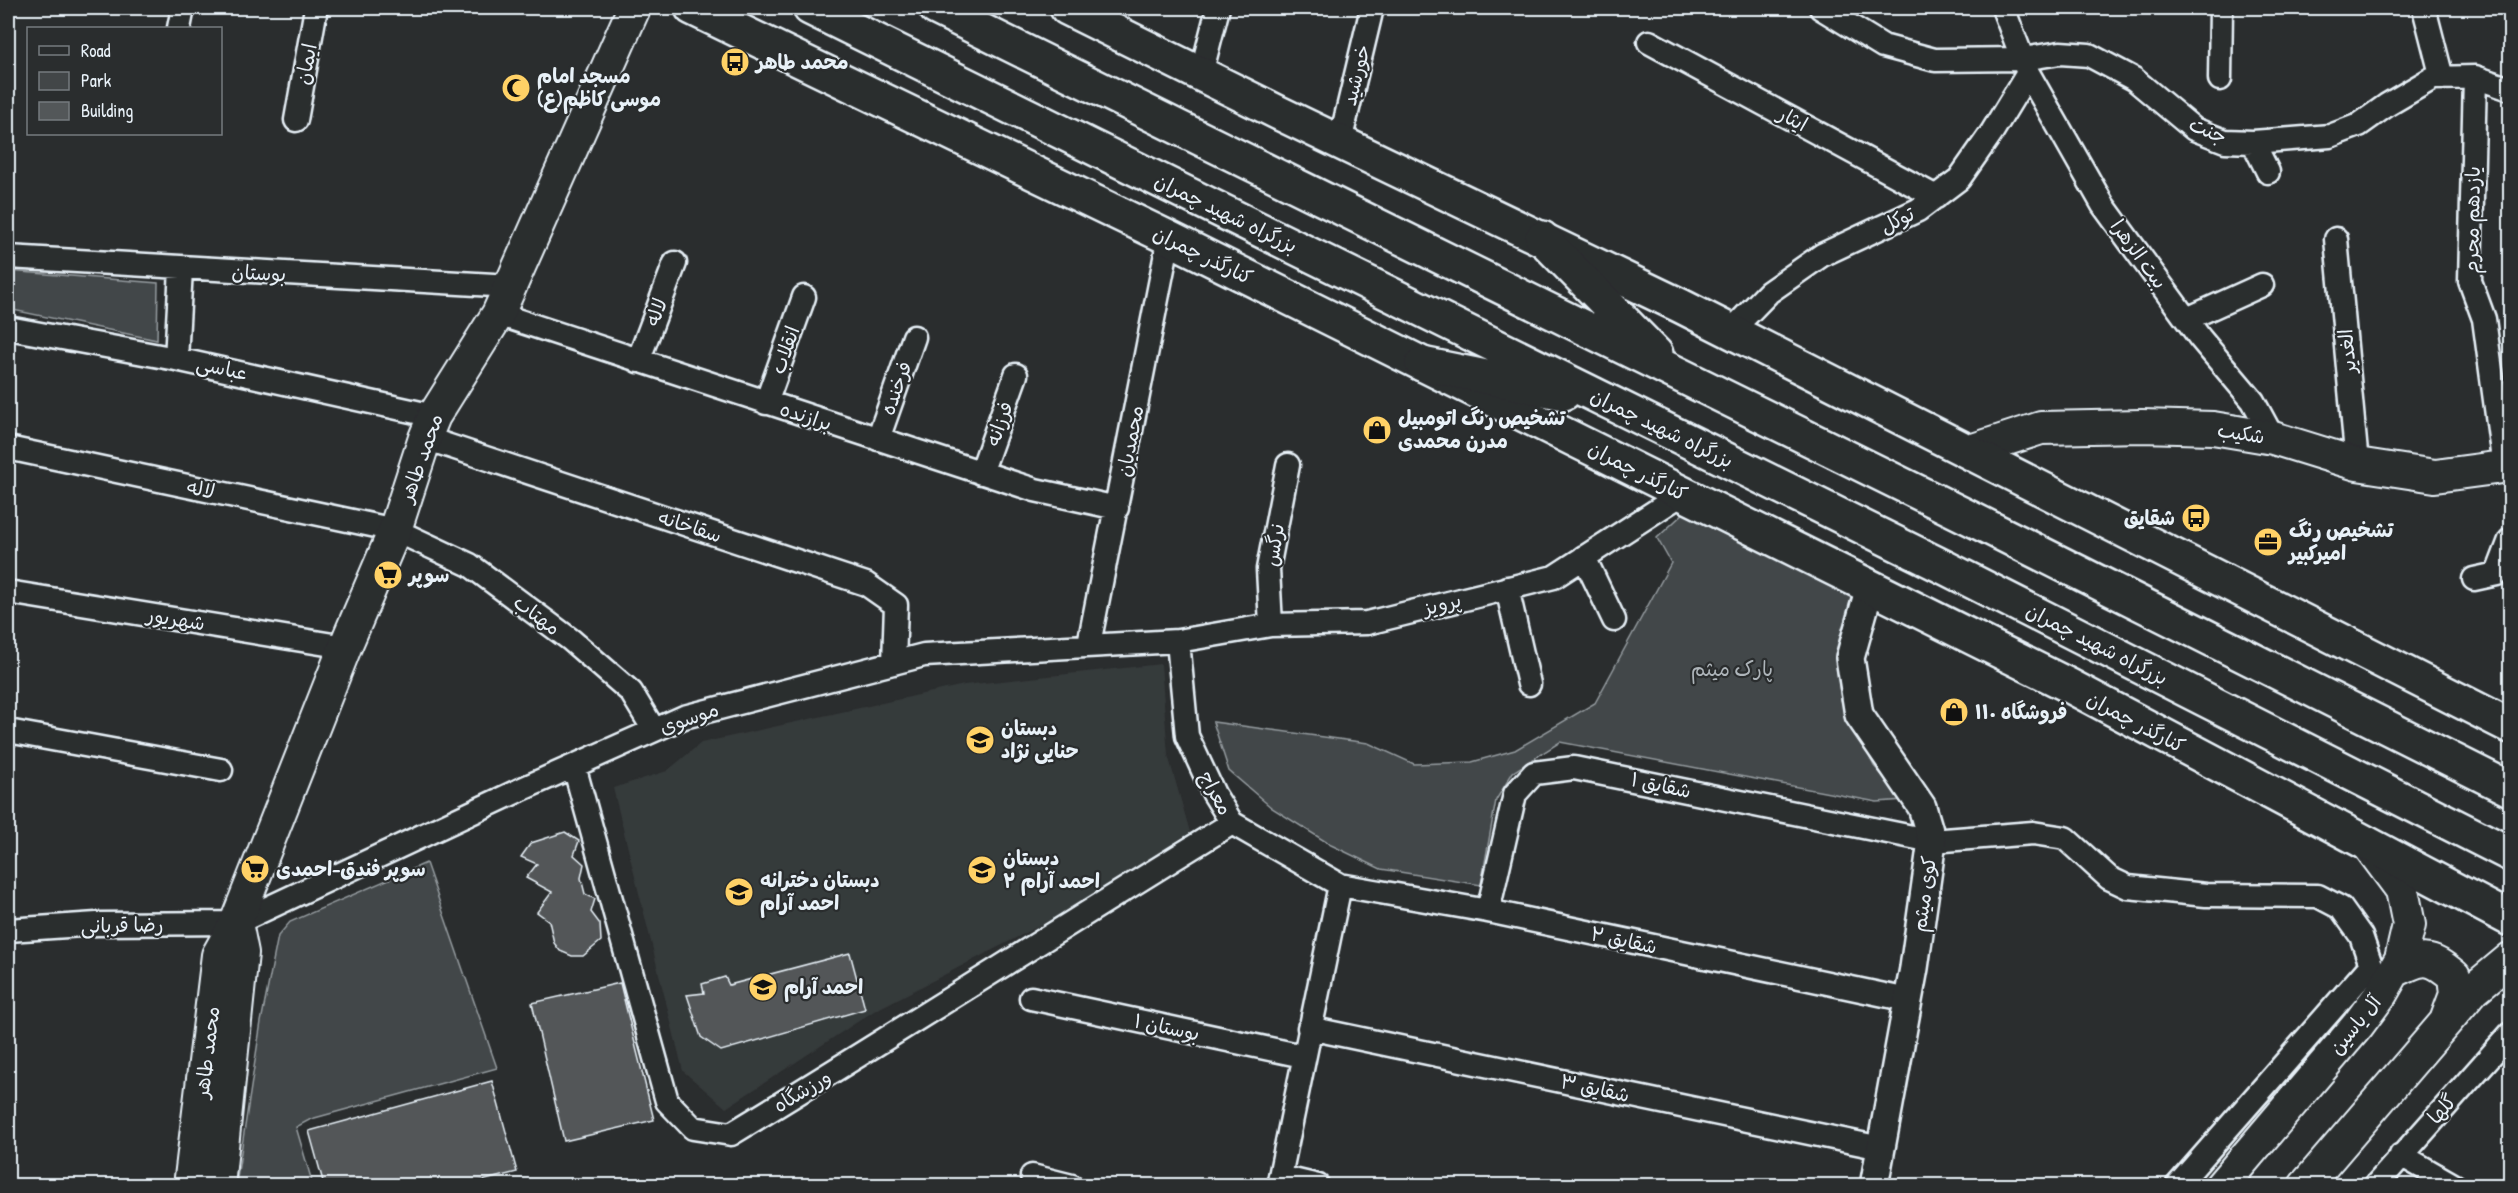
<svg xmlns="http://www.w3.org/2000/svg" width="2518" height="1193" viewBox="0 0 2518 1193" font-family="'Patrick Hand','Playpen Sans Arabic',sans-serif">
<rect width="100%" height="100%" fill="#2a2d2e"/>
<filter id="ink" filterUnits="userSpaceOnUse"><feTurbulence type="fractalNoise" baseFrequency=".0167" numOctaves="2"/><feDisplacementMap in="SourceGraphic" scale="12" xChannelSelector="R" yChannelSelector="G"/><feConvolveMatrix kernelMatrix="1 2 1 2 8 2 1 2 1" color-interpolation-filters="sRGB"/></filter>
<g filter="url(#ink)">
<!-- built -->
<path fill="#363a3b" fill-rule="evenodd" d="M1161,664l7,91 22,77 -116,76 -200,103 -148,97 -43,-37 -70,-283 54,-17 34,-28 263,-58zM725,977l4,8 -8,66 -20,-14 -14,-42 17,-2 -2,-9z"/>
<!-- green -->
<path fill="#424648" stroke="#959ca0" stroke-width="1.5" d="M8,271l150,12 -1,57 -149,-31z
M1686,511l166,83 -17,60 6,46 33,66 30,34 -27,2 -317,-60 -47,30 -17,28 -15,85 -100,-16 -50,-24 -59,-37 -43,-37 -16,-49 155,21 46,21 58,-2 43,-12 80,-47 76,-140 -14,-25z
M426,863l71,205 -186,51 -15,8 17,58h-77l25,-163 17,-86 12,-14z"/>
<!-- building -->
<path fill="#535759" stroke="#e8f1f8" stroke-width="1.5" d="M565,832l14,9 -5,14 10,9 -3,14 4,16 10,5 -4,13 9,12 1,17 -18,15h-11l-12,-5 -6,-8 -5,-22 -12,-9 15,-20 -26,-14 11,-14 -16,-7 10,-14z
M850,953l15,56 -144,42 -20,-14 -14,-42 17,-2 -2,-9 23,-7 4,8z
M620,983l34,137 -90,21 -32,-138z
M492,1081l25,91 -51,13h-142l-15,-54z"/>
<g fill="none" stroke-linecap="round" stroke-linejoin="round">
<!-- minor casing -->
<g stroke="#e8f1f8" stroke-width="27">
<path id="minor" d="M1821,8l62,38 52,14 88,-1 37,-6 29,2 45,24 60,50 31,12 28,1 77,-6 29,-11 28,-20 46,-27 42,-1 35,12
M2003,8l25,65 75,132 97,133 53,63 20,37
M2424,8l18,70
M179,28l4,-20
M1649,42l287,155
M1201,74l17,-66
M2475,77l-5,204 14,38 20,148
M2220,79l1,-71
M296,120l20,-112
M1340,142l32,-134
M2253,142l15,30
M2336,239l21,225
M8,257l503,29
M498,314l537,176 82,18
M2187,319l75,-34
M8,328l168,31 258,57
M1731,331l38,-39 53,-37 96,-45 41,-31 33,-47 36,-59
M176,359l5,-90
M638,361l37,-98
M766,403l38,-106
M425,438l441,146 30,21 -2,58
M878,439l36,-102
M8,448l387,82 75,35 101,75 60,52 23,38
M981,473l35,-98
M1584,557l30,63
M2474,579l23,-5 13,-34
M1507,588l22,96
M8,592l337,55
M1271,625l-3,-56 20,-104
M1178,641l9,95 27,58 18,29 108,62 148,26 420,89
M1089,644l80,-406
M8,731l213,39
M574,766l93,335 26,27 38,6c168,-102 333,-208 501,-311
M1488,911l27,-117 19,-21 40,-5 358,73 101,-8 32,5 44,40 19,9 78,8 112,1 23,12 20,28 10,29 -194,221
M8,930l89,-6 139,-1 286,-134 162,-72 240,-62 254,-14 93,-16 96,-2 187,-46 128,-83
M1031,998l272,58
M1309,1028l572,120
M2401,1155l54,31
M1032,1176l40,10
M1280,1177l38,9
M1278,1186l62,-301
M2375,1186l135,-152"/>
</g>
<!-- tertiary casing -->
<g stroke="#e8f1f8" stroke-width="32">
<path id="tertiary" d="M1870,587l-20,71 9,57 63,92 10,34 -18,127 -40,218"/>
</g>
<!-- secondary casing -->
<g stroke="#e8f1f8" stroke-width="36">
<path id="secondary" d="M1970,451l71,-23 101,-2 71,2 60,10 84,26 78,12 75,-10
M2395,971c28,-14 34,-16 59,5l2,18 -10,27
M190,1186l28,-231 18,-32 109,-276 50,-117 30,-92 9,-22 64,-102 136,-306
M218,1186l24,-233 -6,-30
M2221,1186l137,-161 23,-31 20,-35 8,-34 -7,-35 -35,-47
M2305,1186l169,-197 36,-30"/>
</g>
<!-- primary casing -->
<g stroke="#e8f1f8" stroke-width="38">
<path id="primary" d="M692,8l477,230 901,448 440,233
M1067,8l212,105 402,193 829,420"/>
</g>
<!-- trunk casing -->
<g stroke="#e8f1f8" stroke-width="38">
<path id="trunk" d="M810,8l1136,560 564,286
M936,8l1034,510 540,271
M1542,238l114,116
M1422,364l142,29"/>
</g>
<!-- minor -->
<use href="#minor" stroke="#2a2d2e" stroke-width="22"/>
<!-- tertiary -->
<use href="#tertiary" stroke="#2a2d2e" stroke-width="27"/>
<!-- secondary -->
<use href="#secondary" stroke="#2a2d2e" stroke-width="32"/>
<!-- primary -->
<use href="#primary" stroke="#2a2d2e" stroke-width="33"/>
<!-- trunk -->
<use href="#trunk" stroke="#2a2d2e" stroke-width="33"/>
</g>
</g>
<!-- icons -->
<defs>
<g id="bus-disc" transform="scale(1.5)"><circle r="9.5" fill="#ffd166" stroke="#2a2d2e"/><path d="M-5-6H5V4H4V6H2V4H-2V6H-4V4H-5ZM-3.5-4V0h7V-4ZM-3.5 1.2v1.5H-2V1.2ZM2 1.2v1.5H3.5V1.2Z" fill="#111"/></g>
<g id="mosque-disc" transform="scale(1.5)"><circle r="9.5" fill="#ffd166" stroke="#2a2d2e"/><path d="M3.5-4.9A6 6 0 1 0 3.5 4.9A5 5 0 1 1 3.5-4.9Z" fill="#111"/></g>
<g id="shop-disc" transform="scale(1.5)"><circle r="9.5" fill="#ffd166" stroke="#2a2d2e"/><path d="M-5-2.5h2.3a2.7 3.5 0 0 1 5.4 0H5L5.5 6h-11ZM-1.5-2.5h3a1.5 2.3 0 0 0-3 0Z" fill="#111"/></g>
<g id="office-disc" transform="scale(1.5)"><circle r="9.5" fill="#ffd166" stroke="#2a2d2e"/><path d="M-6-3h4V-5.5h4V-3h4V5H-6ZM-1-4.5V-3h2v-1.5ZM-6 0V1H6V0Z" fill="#111"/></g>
<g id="supermarket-disc" transform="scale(1.5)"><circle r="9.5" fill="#ffd166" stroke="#2a2d2e"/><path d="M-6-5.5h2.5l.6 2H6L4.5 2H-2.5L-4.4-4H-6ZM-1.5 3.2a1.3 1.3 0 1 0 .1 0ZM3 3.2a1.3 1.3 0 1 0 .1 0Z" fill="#111"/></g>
<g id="school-disc" transform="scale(1.5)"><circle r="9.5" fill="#ffd166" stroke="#2a2d2e"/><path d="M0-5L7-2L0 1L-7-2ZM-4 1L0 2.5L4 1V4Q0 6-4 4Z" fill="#111"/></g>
</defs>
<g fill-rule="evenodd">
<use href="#bus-disc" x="735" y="62"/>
<use href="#mosque-disc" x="516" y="88"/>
<use href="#shop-disc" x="1377" y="430"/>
<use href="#bus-disc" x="2196" y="518"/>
<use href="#office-disc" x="2268" y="542"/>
<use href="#supermarket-disc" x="388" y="575"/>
<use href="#shop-disc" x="1954" y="712"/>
<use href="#school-disc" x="980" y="740"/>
<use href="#supermarket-disc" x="255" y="869"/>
<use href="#school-disc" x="982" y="870"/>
<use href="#school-disc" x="739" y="892"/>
<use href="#school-disc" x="763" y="987"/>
</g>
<g text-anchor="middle" stroke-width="4.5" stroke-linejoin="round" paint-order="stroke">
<!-- poi labels -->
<g font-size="20" font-weight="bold" fill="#e8f1f8" stroke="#2a2d2e" text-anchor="start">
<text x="756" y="69">محمد طاهر</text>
<text x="537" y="83">مسجد امام<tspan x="537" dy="23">موسی کاظم(ع)</tspan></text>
<text x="1398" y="425">تشخیص رنگ اتومبیل<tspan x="1398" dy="23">مدرن محمدی</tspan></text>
<text x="2175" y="525" text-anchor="end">شقایق</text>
<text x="2289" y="537">تشخیص رنگ<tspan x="2289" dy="23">امیرکبیر</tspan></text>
<text x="409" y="582">سوپر</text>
<text x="1975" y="719">فروشگاه ۱۱۰</text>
<text x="1001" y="735">دبستان<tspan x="1001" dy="23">حنایی نژاد</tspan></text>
<text x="1003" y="865">دبستان<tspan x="1003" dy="23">احمد آرام ۲</tspan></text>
<text x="276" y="876">سوپر فندق-احمدی</text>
<text x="760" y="887">دبستان دخترانه<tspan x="760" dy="23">احمد آرام</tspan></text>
<text x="784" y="994">احمد آرام</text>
</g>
<!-- street labels -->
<g font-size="20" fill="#e8f1f8" stroke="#2a2d2e">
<text transform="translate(306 64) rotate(-79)" y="7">ایمان</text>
<text transform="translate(1356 75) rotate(-76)" y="7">خورشید</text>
<text transform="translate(1793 119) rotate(28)" y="7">ایثار</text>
<text transform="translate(2208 130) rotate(23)" y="7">جنت</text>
<text transform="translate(1226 213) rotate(26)" y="7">بزرگراه شهید چمران</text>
<text transform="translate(1897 220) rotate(-26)" y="7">توکل</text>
<text transform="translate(2472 220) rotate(-89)" y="7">یازدهم محرم</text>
<text transform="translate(2139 254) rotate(54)" y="7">بیت الزهرا</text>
<text transform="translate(1203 255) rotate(26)" y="7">کنارگذر چمران</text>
<text transform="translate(259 273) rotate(3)" y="7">بوستان</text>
<text transform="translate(656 312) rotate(-70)" y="7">لاله</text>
<text transform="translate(785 350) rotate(-70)" y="7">انقلاب</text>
<text transform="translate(2347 351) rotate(-95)" y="7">الغدیر</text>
<text transform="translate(222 368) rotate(12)" y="7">عباسی</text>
<text transform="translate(896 388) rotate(-70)" y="7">فرخنده</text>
<text transform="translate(806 416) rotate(18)" y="7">برازنده</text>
<text transform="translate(999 424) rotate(-71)" y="7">فرزانه</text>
<text transform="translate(1662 428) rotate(26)" y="7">بزرگراه شهید چمران</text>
<text transform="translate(2241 433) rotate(9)" y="7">شکیب</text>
<text transform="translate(1130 441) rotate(-79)" y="7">محمدیان</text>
<text transform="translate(421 458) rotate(-70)" y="7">محمد طاهر</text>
<text transform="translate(1638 471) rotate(27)" y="7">کنارگذر چمران</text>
<text transform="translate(201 489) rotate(12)" y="7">لاله</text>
<text transform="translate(690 526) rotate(18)" y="7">سقاخانه</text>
<text transform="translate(1274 545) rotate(-81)" y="7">نرگس</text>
<text transform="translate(1442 604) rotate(-14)" y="7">پرویز</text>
<text transform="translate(537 615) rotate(37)" y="7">مهتاب</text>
<text transform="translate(176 619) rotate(9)" y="7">شهریور</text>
<text transform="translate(2097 644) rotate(27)" y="7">بزرگراه شهید چمران</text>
<text transform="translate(689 718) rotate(-19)" y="7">موسوی</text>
<text transform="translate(2136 722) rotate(28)" y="7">کنارگذر چمران</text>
<text transform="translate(1661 785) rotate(12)" y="7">شقایق ۱</text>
<text transform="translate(1216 793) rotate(62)" y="7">معراج</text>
<text transform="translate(1924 894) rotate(-82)" y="7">کوی میثم</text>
<text transform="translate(122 925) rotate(-1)" y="7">رضا قربانی</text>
<text transform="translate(1624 940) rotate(12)" y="7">شقایق ۲</text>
<text transform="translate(2355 1025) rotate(-51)" y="7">آل یاسین</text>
<text transform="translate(1167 1027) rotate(12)" y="7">بوستان ۱</text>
<text transform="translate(207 1052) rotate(-83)" y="7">محمد طاهر</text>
<text transform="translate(1595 1088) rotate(12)" y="7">شقایق ۳</text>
<text transform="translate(802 1091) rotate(-31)" y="7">ورزشگاه</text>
<text transform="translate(2442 1109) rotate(-48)" y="7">گلها</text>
</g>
<!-- park labels -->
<g font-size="20" fill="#aeb5ba" stroke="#2a2d2e">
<text x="1732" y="676">پارک میثم</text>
</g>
</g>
<!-- margin -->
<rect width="2518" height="1193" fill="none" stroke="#2a2d2e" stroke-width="30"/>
<rect x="15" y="15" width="2488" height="1163" fill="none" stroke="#e8f1f8" stroke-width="2" filter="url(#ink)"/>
<!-- legend -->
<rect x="27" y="27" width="195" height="108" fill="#2a2d2e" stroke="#767b7f" stroke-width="1.5"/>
<rect x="39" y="46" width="30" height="9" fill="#2a2d2e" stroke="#767b7f" stroke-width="1.5"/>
<text x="81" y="57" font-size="18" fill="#e8f1f8">Road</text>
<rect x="39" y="72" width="30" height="18" fill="#424648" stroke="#767b7f" stroke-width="1.5"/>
<text x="81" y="87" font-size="18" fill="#e8f1f8">Park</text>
<rect x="39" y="102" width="30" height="18" fill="#535759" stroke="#767b7f" stroke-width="1.5"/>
<text x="81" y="117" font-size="18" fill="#e8f1f8">Building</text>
</svg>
